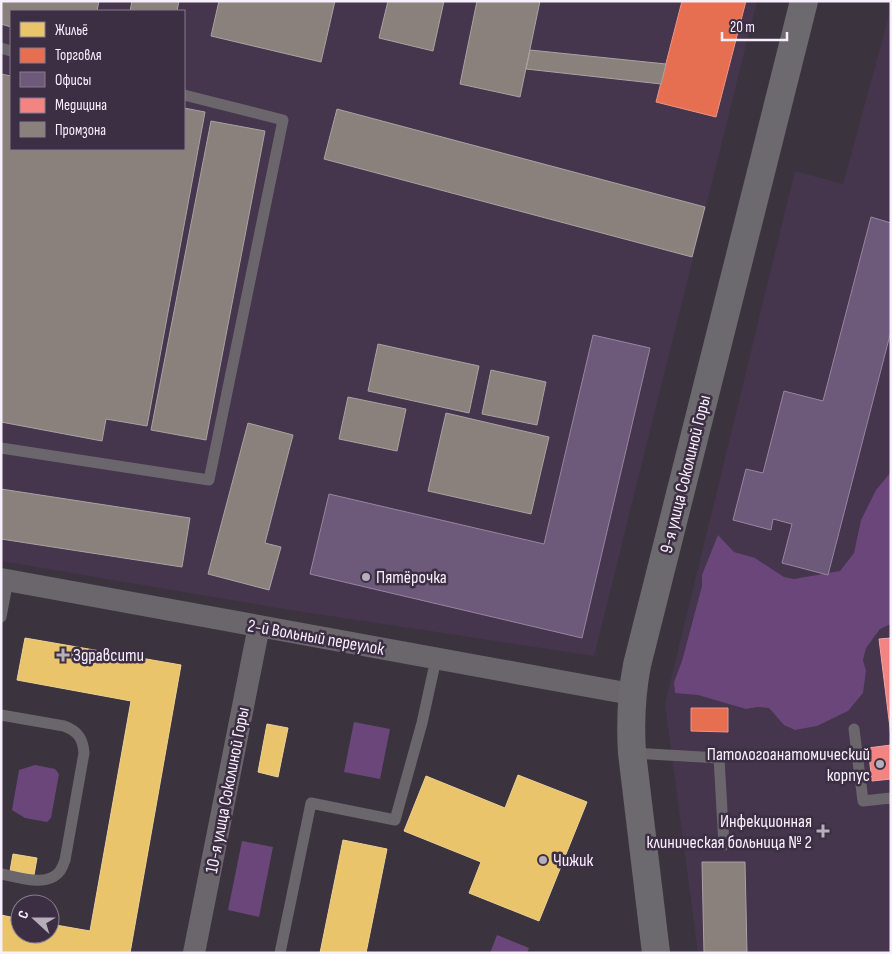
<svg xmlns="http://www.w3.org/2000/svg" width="892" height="954" viewBox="0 0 892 954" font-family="'Sofia Sans Condensed',sans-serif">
<rect width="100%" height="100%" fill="#3b343f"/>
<!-- built -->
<path fill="#45354d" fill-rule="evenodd" d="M1,1h756l-163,655 -310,-47 -283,-48zM11,11h173v138h-173z
M891,8v945h-193l-33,-249 130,-533 48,13z"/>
<!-- green -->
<path fill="#6a467a" d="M891,472v152l-11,5 -14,19 -3,12 3,11 -3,22 -15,18 -31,15 -22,4 -11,-5 -15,-17 -11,-1 -12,2 -48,-14 -23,-2 -1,-11 8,-21 20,-75v-11l16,-40 16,17 21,6 29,19 10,2 46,-8 14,-18 7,-33 15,-30z
M354,722l36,7 -10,50 -36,-7z
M35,765l20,4 4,5 -8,44 -4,4 -22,-4 -13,-8 7,-40z
M242,841l31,6 -14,70 -31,-7z
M497,935l32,13 -2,5h-37z"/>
<!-- homes -->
<path fill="#e9c46a" stroke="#eed196" d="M25,638l156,27 -51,288h-129v-38l19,4v15h30v-10l40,7 41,-230 -114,-21z
M267,724l21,4 -10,49 -20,-5z
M518,775l69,27 -48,119 -70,-28 12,-31 -77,-31 22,-55 79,32z
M343,840l44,9 -21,104h-46z
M13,854l24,4 -3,17 -24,-4z"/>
<!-- shops -->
<path fill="#e76f51" stroke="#ec9585" d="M682,1h64l-30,116 -60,-15z
M691,708h37v24l-37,-1z"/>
<!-- offices -->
<path fill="#6d597a" stroke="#9786a1" d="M871,217l20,6v108l-63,244 -46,-12 10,-39 -19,-5 -2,11 -38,-10 13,-51 17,4 21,-82 39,10z
M593,335l57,13 -68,290 -272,-64 19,-80 215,50z"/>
<!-- health -->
<path fill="#f28482" stroke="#f4a4a7" d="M891,638v98l-12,-97z
M891,745v34l-19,2 -4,-33z"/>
<!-- industry -->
<path fill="#8a817c" stroke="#aba2a3" d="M1,1h98l-2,10h-86v16l-10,-3z
M132,1h47l-2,10h-47z
M219,1h116l-14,61 -110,-26z
M388,1h56l-11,50 -54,-13z
M477,1h63l-20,96 -60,-13z
M530,50l136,14 -5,20 -135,-15z
M1,74l10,2v73h173v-41l21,4 -58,314 -41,-7 -4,22 -101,-19z
M337,109l368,98 -13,50 -368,-98z
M211,121l54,10 -59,309 -55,-10z
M378,344l101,22 -10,47 -101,-22z
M491,370l55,12 -9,43 -55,-11z
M348,397l58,12 -9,42 -58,-12z
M446,413l103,24 -18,77 -103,-23z
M248,423l45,12 -28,108 16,4 -12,43 -61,-16z
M1,489l189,29 -8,49 -181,-28z
M702,862h43l2,91h-43z"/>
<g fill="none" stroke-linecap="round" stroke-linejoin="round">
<!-- lane -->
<path stroke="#6a666c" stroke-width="11" d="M1,48l10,3
M1,448l208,32 74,-360 -99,-25
M1,617l7,-37
M1,715l63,11c14,5 19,13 20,27l-19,107c-1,3 -3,8 -5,11 -13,17 -42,6 -59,3
M854,729l9,72 28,-3
M632,753l87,5 5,87
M280,953l31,-150 84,17 27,-97 14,-64"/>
<!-- street -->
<path stroke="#6a666c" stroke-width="22" d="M1,579l630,115
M194,953l65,-327"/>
<!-- secondary -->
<path stroke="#6c696f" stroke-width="28" d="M656,953l-24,-200c-2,-32 -1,-57 5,-88l167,-664"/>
</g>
<!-- markers -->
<g fill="#b6aeba" stroke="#3c2f43" stroke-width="2">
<circle cx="366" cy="577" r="5"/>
<path d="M60.5 647.5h5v5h5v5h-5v5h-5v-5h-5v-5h5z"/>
<circle cx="880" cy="764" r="5"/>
<path d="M820.5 823.5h5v5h5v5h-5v5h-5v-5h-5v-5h5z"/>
<circle cx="543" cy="860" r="5"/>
</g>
<g text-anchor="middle" stroke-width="5" stroke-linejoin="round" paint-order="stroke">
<!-- street labels -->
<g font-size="18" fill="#f8effd" stroke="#3c2f43">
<text transform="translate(685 474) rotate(-76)" y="6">9-я улица Соколиной Горы</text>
<text transform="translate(316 637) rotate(10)" y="6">2-й Вольный переулок</text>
<text transform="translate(227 790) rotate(-79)" y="6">10-я улица Соколиной Горы</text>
</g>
<!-- poi labels -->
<g font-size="18" fill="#f8effd" stroke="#3c2f43" text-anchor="start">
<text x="376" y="583">Пятёрочка</text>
<text x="73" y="661">Здравсити</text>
<text x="870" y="760" text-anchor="end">Патологоанатомический<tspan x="870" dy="21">корпус</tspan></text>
<text x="812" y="827" text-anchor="end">Инфекционная<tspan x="812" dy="21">клиническая больница № 2</tspan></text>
<text x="553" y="866">Чижик</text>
</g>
</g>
<!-- border -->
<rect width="892" height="954" fill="none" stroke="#f8effd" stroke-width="5"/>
<!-- legend -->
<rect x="10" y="10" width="175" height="140" fill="#3c2f43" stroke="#877c8d"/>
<rect x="20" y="22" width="25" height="15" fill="#e9c46a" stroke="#877c8d"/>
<text x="55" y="35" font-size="15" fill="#f8effd">Жильё</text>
<rect x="20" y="48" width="25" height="15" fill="#e76f51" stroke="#877c8d"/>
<text x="55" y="60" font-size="15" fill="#f8effd">Торговля</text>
<rect x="20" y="72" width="25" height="15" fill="#6d597a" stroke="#877c8d"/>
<text x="55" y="85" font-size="15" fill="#f8effd">Офисы</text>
<rect x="20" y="98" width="25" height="15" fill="#f28482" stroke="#877c8d"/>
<text x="55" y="110" font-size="15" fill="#f8effd">Медицина</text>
<rect x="20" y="122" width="25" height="15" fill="#8a817c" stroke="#877c8d"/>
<text x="55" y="135" font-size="15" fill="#f8effd">Промзона</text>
<!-- north arrow -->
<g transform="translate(35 919) rotate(291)"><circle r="24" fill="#3c2f43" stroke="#877c8d"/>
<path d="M0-4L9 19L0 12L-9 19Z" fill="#b6aeba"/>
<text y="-8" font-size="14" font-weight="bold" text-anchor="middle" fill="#f8effd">С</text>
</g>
<!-- scale -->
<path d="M722 32v8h65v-8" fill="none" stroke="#f8effd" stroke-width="2.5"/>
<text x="730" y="32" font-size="15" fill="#f8effd" stroke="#3c2f43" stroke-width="4" paint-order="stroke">20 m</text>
</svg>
